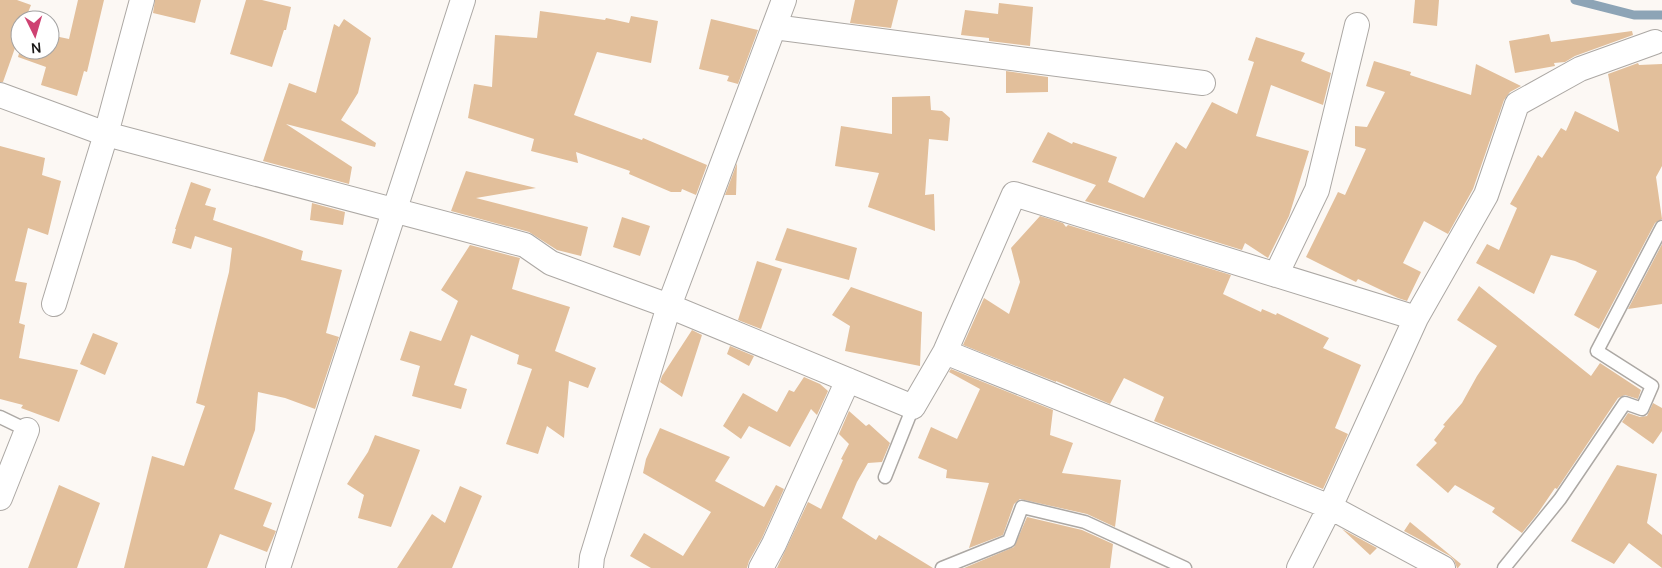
<svg xmlns="http://www.w3.org/2000/svg" width="1662" height="568" viewBox="0 0 1662 568" font-family="Manrope,sans-serif">
<rect width="100%" height="100%" fill="#fcf8f4"/>
<g fill="none" stroke-linecap="round" stroke-linejoin="round">
<!-- stream -->
<path stroke="#8da4b6" stroke-width="9" d="M1575,0l59,15h28"/>
</g>
<!-- building -->
<path fill="#e2bf9b" d="M0,0h17l14,5 -6,15h-5v30h30v-15l19,4 9,-39h26l-17,72 -3,-1 -7,25 -36,-11 5,-18 -28,-10 2,-7 -5,-2 -12,34h-3z
M155,0h46l-6,23 -42,-10z
M246,0h16l29,7 -5,23h-2l-12,37 -42,-13z
M855,0h43l-7,28 -41,-5z
M1415,0h24l-2,26 -24,-3z
M999,3l34,4 -3,39 -41,-5v-3l-28,-3 4,-25 33,4z
M540,11l65,9 1,-2 23,5 2,-7 27,5 -7,42 -54,-11 -23,63 68,25 1,-2 64,27 -11,30 -14,-6 -1,3h-10l-42,-18 1,-3 -54,-19 2,11 -47,-12 3,-12 -66,-21 6,-34 18,3 3,-52 42,3z
M344,19l27,19 -13,55 -17,27 35,23 -1,4 -89,-23 66,43 -3,17 -86,-23 26,-78 27,10 18,-69 5,3z
M711,19l47,11 -20,54 -11,-3 2,-5 -30,-7z
M1632,31l1,4 -58,21 -10,6 -11,1 1,3 -40,7 -6,-32 40,-7 2,8z
M1256,37l49,16 -4,8 30,12 -8,32 -52,-20 -15,51 53,15 -20,65 -21,42 -23,-15 -3,7 -157,-49 11,-16 -64,-23 16,-30 24,12 1,-2 44,15 -9,25 36,16 32,-56 10,7 26,-47 25,12 17,-52 -6,-2z
M1374,61l37,11 -1,3 61,20 5,-31 45,22 -11,6 -6,8 -31,89 -25,45 -24,-13 -21,42 18,9 -14,29 -9,-3 -40,-19 -2,3 -50,-25 32,-65 7,3 21,-46 -11,-3v-20l12,1 18,-35 -19,-6z
M1638,63l1,2 23,-1v102l-6,11 6,42 -7,4 -56,106 -25,-14 23,-44 -22,-10 -24,-6 -17,39 -58,-31 11,-19 12,6 18,-42 -7,-4 28,-49 4,3 19,-30 5,3 9,-20 44,21 -11,-58z
M1006,71l42,6v15l-42,1z
M930,96l1,14 11,1 8,7 -2,23 -19,-2 -4,56 9,-1 1,37 -67,-24 11,-34 -44,-7 6,-40 51,8v-37z
M0,146l45,12 -3,17 19,6 -13,54 -20,-7 -13,53 12,2 -8,40 6,2 -6,33 59,12 -19,52 -38,-14 2,-3 -23,-6z
M737,163l-1,32h-11z
M466,171l70,17 -60,10 112,29 -7,29 -24,-6 -28,-18 -78,-21z
M191,182l20,7 -6,16 11,3 -3,12 90,31 -2,9 41,10 -16,63 13,4 -24,72 -30,-11 -27,-6 -3,38 -21,59 38,14 -9,23 13,5 -9,21 -47,-18 -13,34h-83l28,-112 32,10 21,-60 -9,-3 33,-131 3,-24 -37,-12 -4,13 -19,-6 4,-14h-1z
M312,203l33,9 -2,13 -33,-5z
M1040,216l23,7 3,4 2,-2 163,50 -8,19 38,18 1,-3 14,6 1,-2 52,25 -6,10 38,17 -26,63 13,6 -25,55 -169,-68 10,-24 -40,-19 -14,26 -54,-23v1l-93,-37 21,-47 25,16 11,-32 -9,-34z
M622,217l28,9 -10,30 -27,-9z
M787,228l70,20 -8,32 -74,-20z
M1662,244v60l-34,5z
M470,245l50,13 -8,31 58,18 -15,44 41,17 -8,20 -19,-7 -5,57 -17,-12 -9,28 -32,-10 26,-75 -15,-5 2,-9 -48,-20 -17,50 13,4 -6,20 -49,-13 8,-30 -20,-6 10,-29 31,10 17,-40 -17,-11z
M757,261l25,8 -21,60 -23,-9z
M1479,286l112,90 9,-13 41,27 -3,9 -13,-4 -7,3 -61,91 -2,-1 -17,25 -16,20 -30,-21 3,-4 -40,-23 -7,8 -32,-28 21,-22 -3,-3 11,-14 -2,-1 19,-22 15,-27 20,-30 -40,-26z
M851,287l71,25 -2,54 -75,-15 5,-25 -18,-11z
M692,330l10,5 -20,62 -22,-15 2,-6z
M93,333l25,10 -13,32 -25,-11z
M730,346l24,10 -5,10 -22,-12z
M951,369l102,41 -3,25 23,8 -11,30 59,7 -6,47 -28,-13 -67,-15 -6,5 -11,31 -34,13 20,-65 -43,-5 1,-8 -29,-12 13,-31 26,12 23,-50 -31,-17z
M804,377l16,7 8,7 -11,24 -6,-6 -21,38 -41,-21 -8,13 -18,-13 20,-33 34,19 12,-22 5,2z
M1653,403l9,5v23l-9,13 -31,-22 6,-9 12,4 7,-1z
M849,411l17,15 3,-2 21,19 -8,19 -14,1 -11,19 -15,36 34,22 3,-5 54,33h-156l31,-66 13,7 22,-49 -2,-1 8,-15 -10,-10z
M660,428l70,29 -15,24 49,26 12,-22 8,4 -22,49 -13,23 -2,7h-96l-21,-12 14,-23 39,23 28,-44 -68,-39 3,-14z
M375,435l45,15 -29,77 -33,-9 6,-23 -17,-11 21,-32z
M1617,465l40,9 -10,49 15,12v33l-33,-25 -15,21 -43,-23z
M59,485l41,18 -23,65h-49z
M460,486l22,10 -30,72h-55l35,-54 13,9z
M1027,517l55,13 31,14 -3,24h-146l50,-21z
M1410,522l51,42 -3,4h-1l-3,-8 -4,-4 -46,-25z
M1342,529l35,19 -7,7z"/>
<g fill="none" stroke-linecap="round" stroke-linejoin="round">
<!-- service casing -->
<g stroke="#aca8a4" stroke-width="15">
<path id="service" d="M0,417l27,13
M885,477l28,-70
M942,568l67,-27 13,-34 63,15 100,46
M1504,568l56,-69 65,-96 17,6 10,-23 -55,-35 65,-124"/>
</g>
<!-- minor casing -->
<g stroke="#aca8a4" stroke-width="26">
<path id="minor" d="M774,27l429,56
M0,95l106,39 419,111 26,18 118,43 244,101 32,-55 69,-158 402,124
M1276,275l41,-85 40,-165
M54,304l52,-170 36,-134
M945,352l385,155 113,61
M0,498l27,-68
M278,568l185,-568
M591,568l1,-11 77,-251 115,-306
M761,568l13,-24 74,-164
M1299,568l31,-61 86,-189 70,-123 31,-91 63,-35 75,-27"/>
</g>
<!-- service -->
<use href="#service" stroke="#fff" stroke-width="12"/>
<!-- minor -->
<use href="#minor" stroke="#fff" stroke-width="24"/>
</g>
<!-- north arrow -->
<g transform="translate(35 35) rotate(175)"><circle r="24" fill="#ffffff" stroke="#a3a2a2"/>
<path d="M0-4L9 19L0 12L-9 19Z" fill="#ce4272"/>
<text y="-8" font-size="14" font-weight="bold" text-anchor="middle" fill="#191716">N</text>
</g>
</svg>
